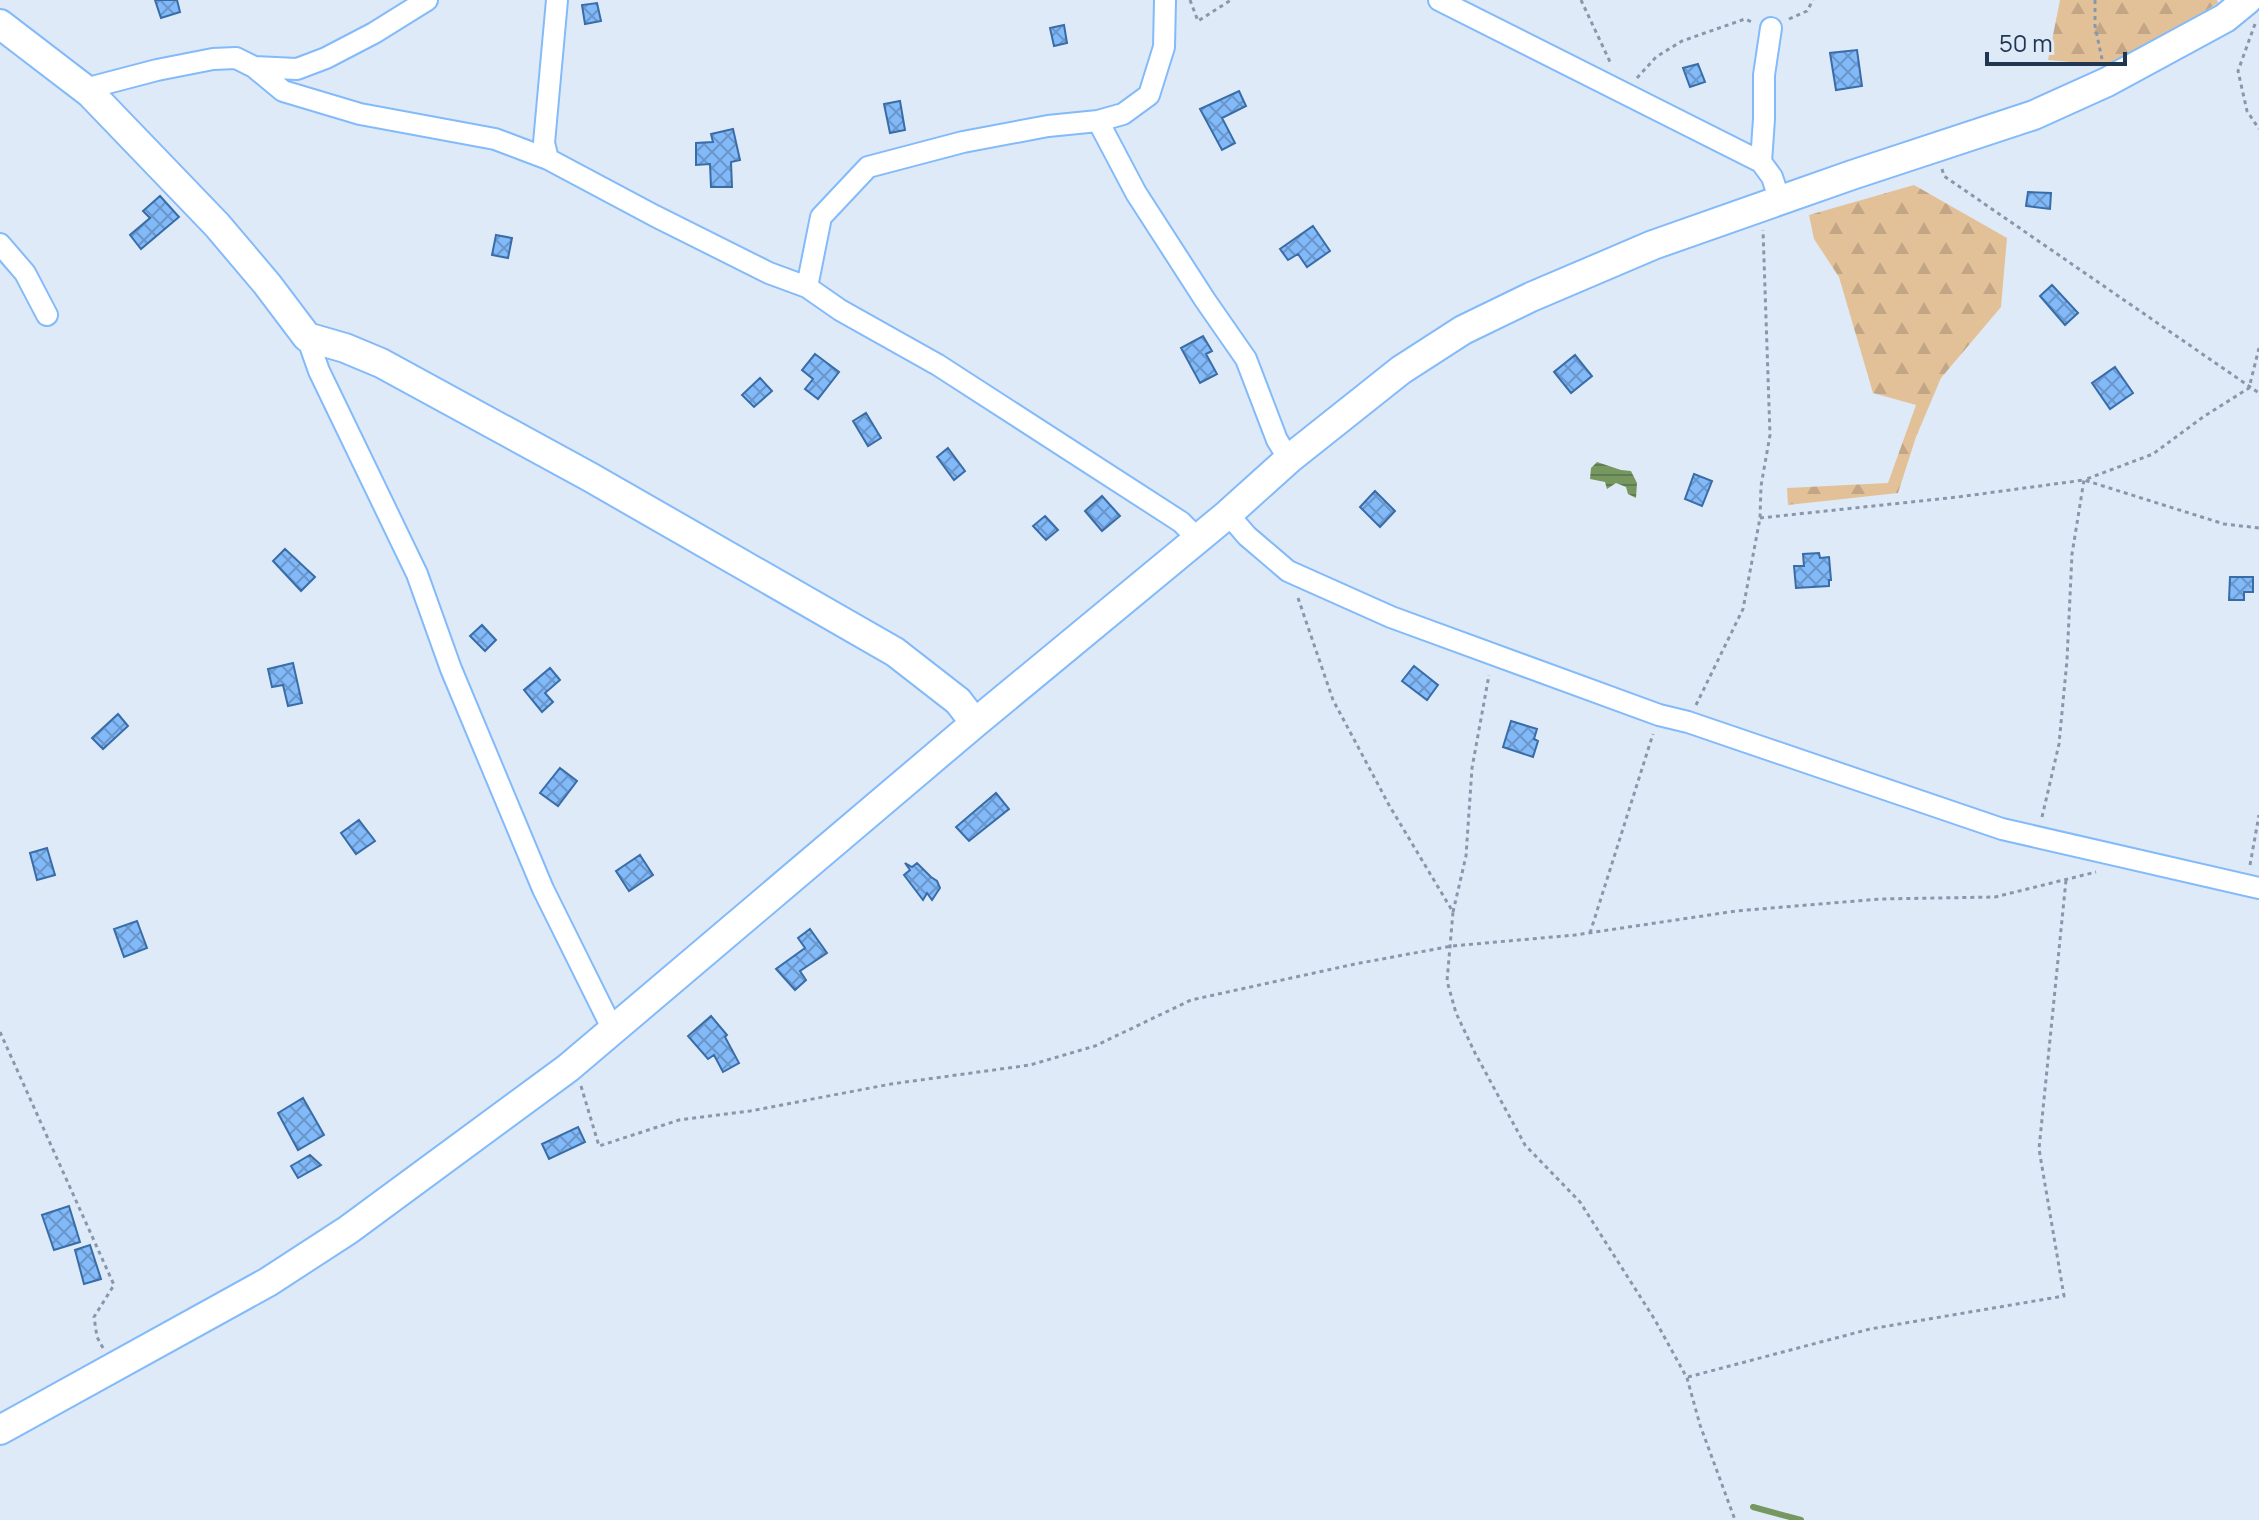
<svg xmlns="http://www.w3.org/2000/svg" width="2259" height="1520" viewBox="0 0 2259 1520" font-family="Manrope,sans-serif">
<defs>
<pattern id="forest-firs" width="22" height="20" patternUnits="userSpaceOnUse" patternTransform="scale(2)"><rect width="22" height="20" fill="#e3c198"/><path d="M5 1l3.5 6h-7zM16 11l3.5 6h-7z" fill="#c2a685"/></pattern>
<pattern id="water-rules" width="6" height="5" patternUnits="userSpaceOnUse" patternTransform="scale(2)"><rect width="6" height="5" fill="#76975f"/><path d="M0 2.5h6" fill="none" stroke="#607c51"/></pattern>
<pattern id="building-cross-hatch" width="8" height="8" patternUnits="userSpaceOnUse" patternTransform="scale(2)"><rect width="8" height="8" fill="#82b9f8"/><path d="M0 0l8 8M0 8l8-8" fill="none" stroke="#6a97cb"/></pattern>
</defs>
<rect width="100%" height="100%" fill="#dfeaf8"/>
<!-- forest -->
<path fill="url(#forest-firs)" d="M2060,0h157l1,3 -102,63 -68,-6z
M1914,185l93,53 -6,69 -60,71 -25,59 -18,56 -110,12 -1,-17 101,-5 28,-78 -43,-12 -34,-116 -25,-38 -5,-24z"/>
<!-- water -->
<path fill="url(#water-rules)" d="M1597,462l24,8 10,1 6,12 -1,15 -8,-4 -2,-7 -10,-4 -9,6 -2,-7 -15,-3 1,-11z"/>
<g fill="none" stroke-linecap="round" stroke-linejoin="round">
<!-- stream -->
<path stroke="#76975f" stroke-width="6" d="M1753,1507l48,13"/>
</g>
<!-- building -->
<path fill="url(#building-cross-hatch)" stroke="#386da7" stroke-width="2" d="M155,0h22l3,12 -19,6z
M597,3l4,18 -16,3 -3,-19z
M1064,25l3,18 -13,3 -4,-18z
M1857,50l5,36 -26,4 -6,-37z
M1698,64l7,18 -15,5 -7,-19z
M1239,91l7,15 -24,12 13,25 -13,7 -22,-41z
M900,101l5,29 -15,3 -6,-29z
M733,129l7,31 -9,2 1,25h-21l-1,-23 -14,1v-22l17,-1 -2,-8z
M2028,192l23,1 -1,16 -24,-3z
M160,196l19,21 -38,32 -11,-14 20,-17 -7,-7z
M1313,226l17,25 -23,16 -9,-13 -10,6 -8,-11z
M496,235l16,3 -4,20 -16,-3z
M2052,285l26,28 -13,12 -25,-29z
M1203,336l9,15 -6,3 11,20 -17,9 -19,-35z
M815,354l24,18 -21,27 -13,-10 8,-10 -11,-9z
M1575,355l17,21 -21,17 -17,-21z
M2115,367l18,26 -23,16 -18,-26z
M760,378l12,13 -18,16 -12,-12z
M866,413l15,25 -13,8 -15,-25z
M948,448l17,23 -11,9 -17,-23z
M1694,474l18,7 -10,25 -17,-7z
M1375,491l20,20 -15,16 -20,-20z
M1102,496l18,20 -18,15 -17,-20z
M1045,516l13,14 -12,10 -13,-14z
M285,549l30,28 -14,14 -28,-30z
M1819,553l1,5 9,-1 2,23h-2v6l-33,2 -2,-22h10l-1,-12z
M2230,577h23v15h-9v8h-15z
M482,625l14,15 -11,11 -15,-15z
M293,663l9,40 -14,3 -5,-21 -11,2 -4,-18z
M1414,666l24,19 -11,15 -25,-19z
M550,668l10,12 -15,13 8,9 -11,10 -18,-22z
M118,714l10,12 -25,23 -11,-11z
M1511,721l26,8 -3,10 4,2 -5,16 -30,-10z
M560,768l17,13 -19,25 -18,-13z
M996,793l13,16 -40,32 -13,-14z
M359,820l16,21 -19,13 -15,-21z
M47,848l8,27 -18,5 -7,-27z
M640,855l13,20 -24,16 -13,-20z
M905,863l7,4 5,-4 14,14 6,4 3,7 -8,12 -5,-7 -4,7 -19,-25 6,-5z
M137,921l10,27 -23,9 -10,-28z
M810,929l17,24 -27,18 6,9 -11,10 -19,-21 29,-21 -7,-10z
M711,1016l16,19 -2,2 14,26 -16,9 -9,-17 -6,4 -20,-23z
M303,1098l21,37 -26,15 -20,-37z
M578,1127l7,15 -36,17 -7,-15z
M310,1155l11,10 -23,13 -7,-12z
M69,1206l11,36 -26,8 -12,-35z
M90,1245l11,34 -17,5 -9,-34z"/>
<g fill="none" stroke-linecap="round" stroke-linejoin="round">
<!-- street casing -->
<g stroke="#83bafa" stroke-width="24">
<path id="street" d="M1439,0l322,162 11,15 8,24
M254,67l43,2 29,-11 48,-25 53,-33
M90,93l6,-7 61,-16 56,-11 23,-1 18,9 29,24 77,23 135,25 53,20 107,57 114,57 38,14 33,23 98,55 243,157 17,17
M1098,121l38,72 69,107 41,59 31,81 12,19
M548,159l-4,-16 13,-143
M1761,162l3,-43v-44l7,-47
M0,244l25,29 22,42
M807,287l14,-70 47,-50 95,-25 85,-16 50,-5 25,-7 26,-19 15,-48 1,-47
M307,337l12,34 98,203 34,95 92,220 70,141
M1228,514l19,22 41,35 103,46 268,98 29,7 314,107 257,59"/>
</g>
<!-- secondary casing -->
<g stroke="#83bafa" stroke-width="32">
<path id="secondary" d="M0,24l90,69 127,132 50,59 40,53 38,11 36,15 209,114 305,175 63,49 17,22
M0,1430l268,-148 80,-52 220,-162 407,-345 253,-209 61,-55 112,-89 62,-40 68,-33 122,-52 199,-70 182,-60 73,-33 118,-64 22,-18"/>
</g>
<!-- path -->
<path stroke="#8898ac" stroke-width="3" stroke-dasharray="4 4" stroke-linecap="butt" d="M1190,0l8,21 33,-21
M1581,0l30,64
M2095,0v26l7,33
M1789,19l18,-8 6,-11
M2255,24l-17,47 9,40 12,18
M1637,78l19,-21 26,-16 63,-22 7,3
M1942,169l2,7 315,217
M1760,518l198,-21 126,-17 140,44 35,4
M1298,598l35,102 56,105 64,107 -6,69 9,32 19,40 50,92 55,57 75,118 32,58 13,47 35,95
M1696,705l47,-96 17,-91 1,-32 9,-51 -7,-205
M2042,817l17,-73 8,-84 5,-106 12,-74 69,-26 50,-37 46,-29 10,-40
M2250,865l9,-50
M1453,912l13,-56 6,-88 17,-93
M1590,933l63,-199
M0,1032l114,253 -20,32 3,20 6,11
M581,1086l18,60 80,-26 71,-9 141,-27 139,-19 65,-19 96,-46 164,-36 97,-18 123,-11 161,-24 144,-12 115,-2 101,-25
M1688,1377l182,-48 194,-33 -25,-147 27,-269"/>
<!-- street -->
<use href="#street" stroke="#fff" stroke-width="20"/>
<!-- secondary -->
<use href="#secondary" stroke="#fff" stroke-width="28"/>
</g>
<!-- scale -->
<path d="M1987 52v12h138v-12" fill="none" stroke="#203751" stroke-width="4"/>
<text x="1999" y="52" font-size="24" fill="#203751" stroke="#dfeaf8" stroke-width="6" paint-order="stroke">50 m</text>
</svg>
